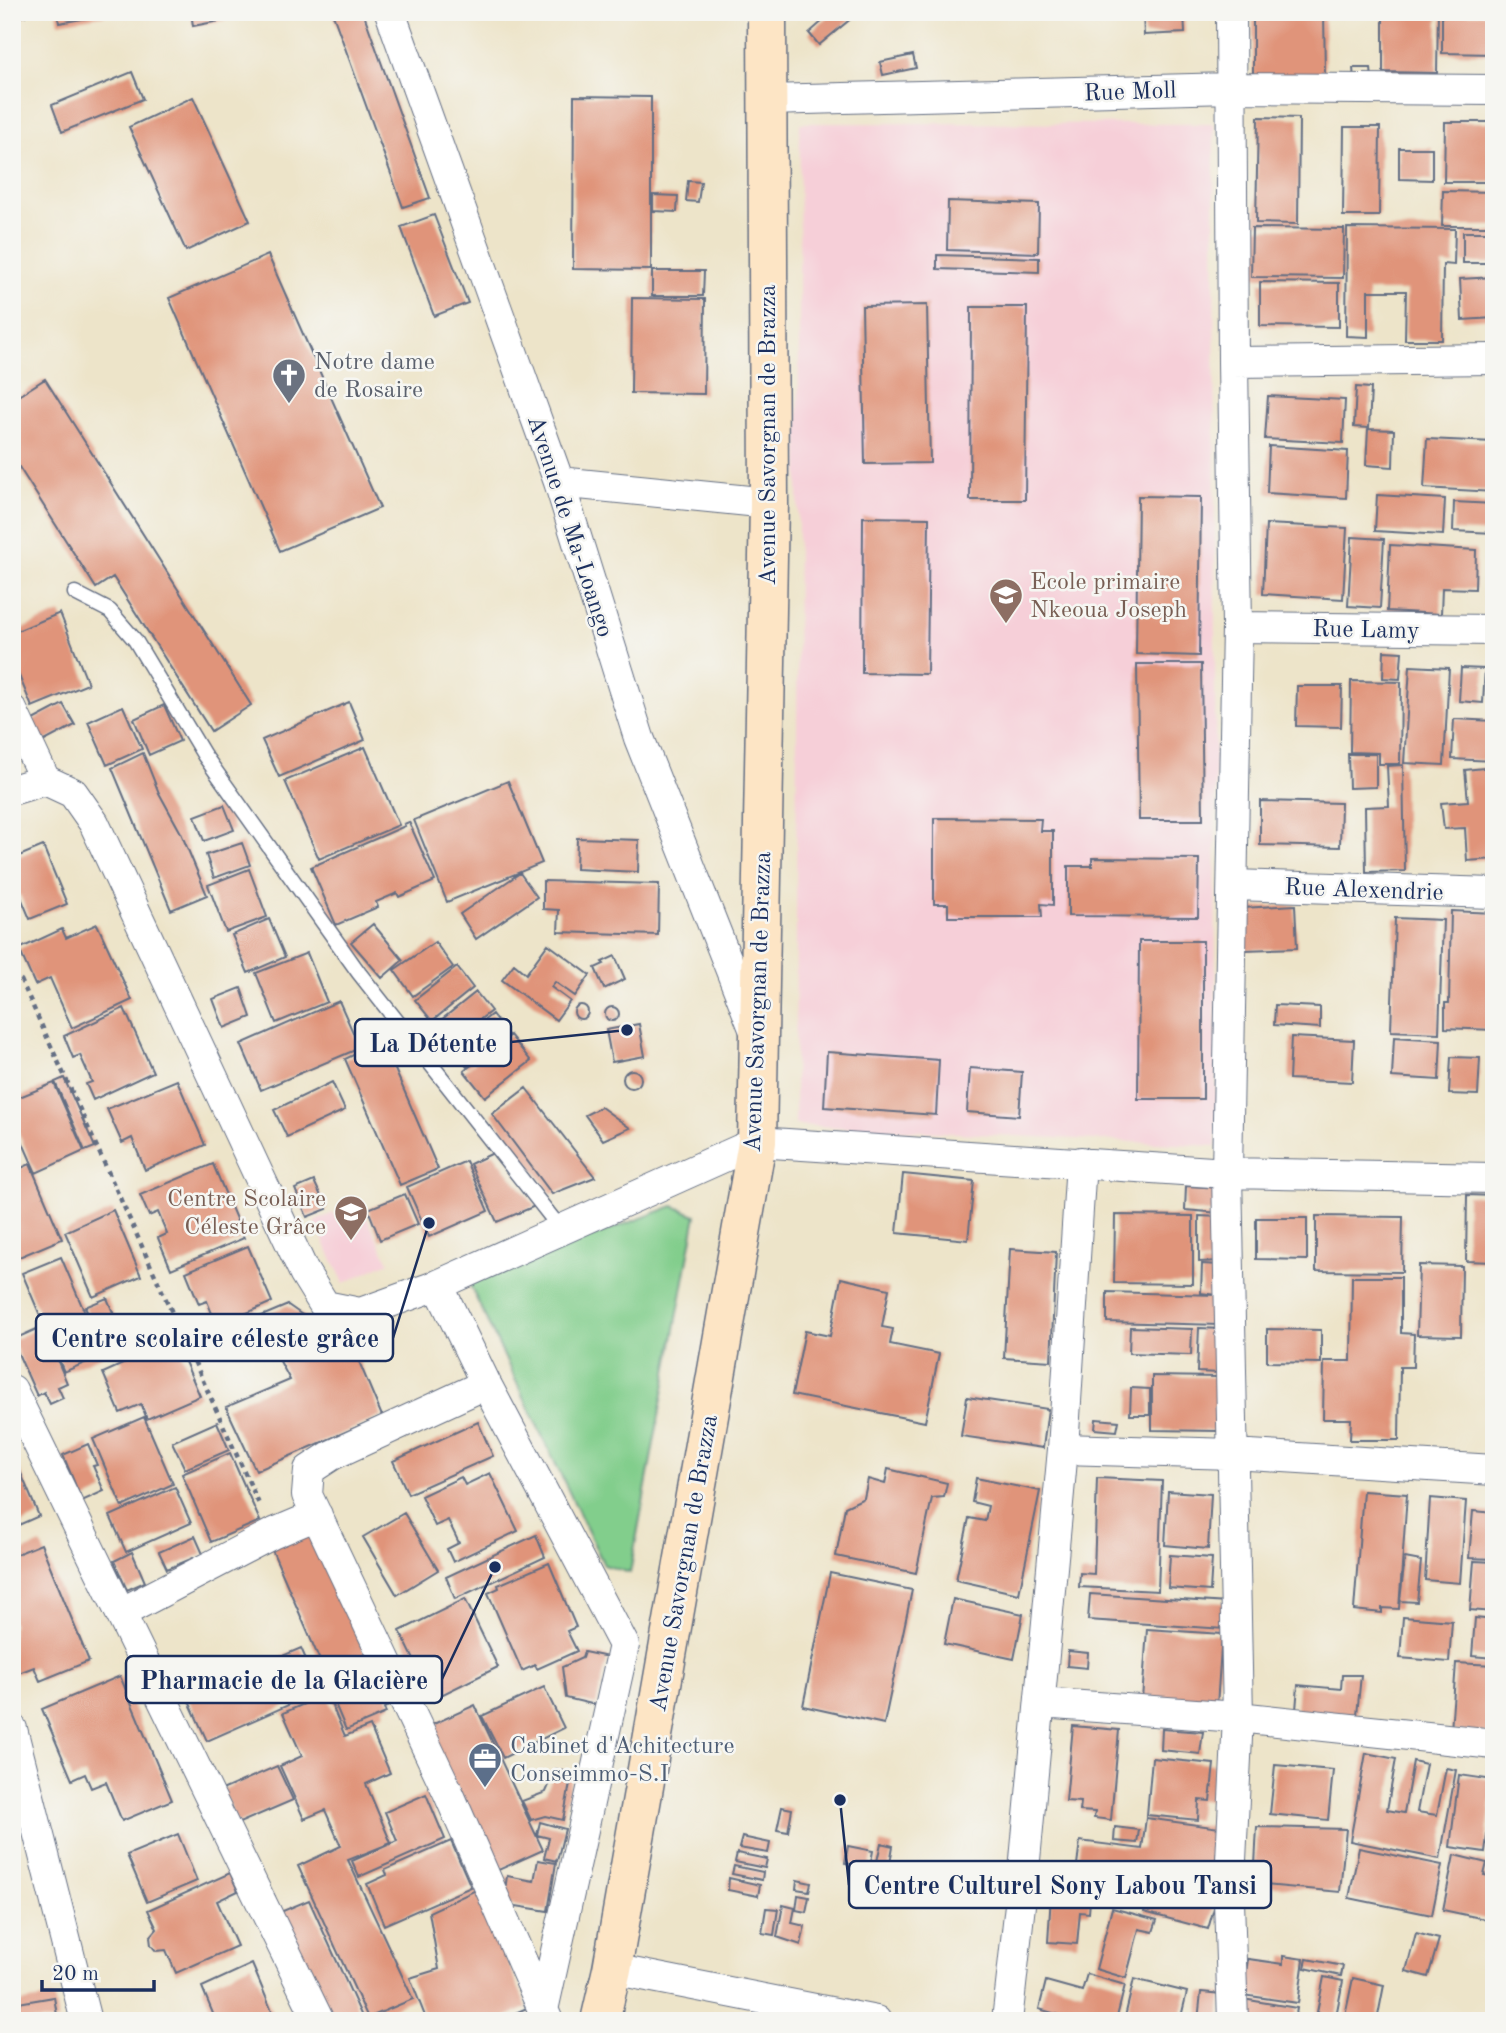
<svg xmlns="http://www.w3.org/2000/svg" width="1506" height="2033" viewBox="0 0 1506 2033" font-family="'Old Standard TT',serif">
<rect width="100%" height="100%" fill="#f6f6f2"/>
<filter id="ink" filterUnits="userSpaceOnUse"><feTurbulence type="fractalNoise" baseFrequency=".0143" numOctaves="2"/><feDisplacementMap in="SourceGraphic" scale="14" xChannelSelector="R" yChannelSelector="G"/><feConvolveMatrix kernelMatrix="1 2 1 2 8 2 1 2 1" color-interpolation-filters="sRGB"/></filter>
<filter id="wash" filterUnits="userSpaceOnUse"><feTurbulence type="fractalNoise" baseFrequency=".00686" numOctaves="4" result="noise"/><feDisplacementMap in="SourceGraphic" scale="28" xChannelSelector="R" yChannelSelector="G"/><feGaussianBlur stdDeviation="1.57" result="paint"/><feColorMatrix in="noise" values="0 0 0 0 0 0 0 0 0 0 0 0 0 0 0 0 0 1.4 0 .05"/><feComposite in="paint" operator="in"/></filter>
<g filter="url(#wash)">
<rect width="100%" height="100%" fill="#ede4c9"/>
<!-- built -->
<path fill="#f6cfd8" d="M800,123l414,1 2,1022 -421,-21z
M362,1208l27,54 -45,21 -30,-61 19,-9 4,7z"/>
<!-- green -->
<path fill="#82ce8c" stroke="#4e7e75" stroke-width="2" d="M673,1206l23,9 -66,358 -26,-8 -135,-282z"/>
<g id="blocks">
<!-- building -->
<path fill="#e0947a" d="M12,12h12l1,4 -13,2z
M57,12h47l1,3 -46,8z
M191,12h59l1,3 -58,11z
M332,12h31l67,186 -27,9z
M833,12h16l4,5 -34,28 -10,-12z
M1143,12h41l1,21 -41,2z
M1253,12h71l1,64h-72z
M1383,12h55l-1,61 -54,-1z
M1442,14h52v40l-52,-1z
M913,55l3,13 -33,7 -3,-13z
M1353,68h18l1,11h-18z
M132,72l11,27 -81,33 -10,-27z
M574,96l77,1v173l-78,-1z
M193,97l57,124 -64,30 -57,-124z
M1258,117l41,1 -1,106 -42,-1z
M1445,122h49v60h-50z
M1344,127h36l-1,89h-36z
M1399,148h33v32l-33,-1z
M688,181l13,1 -3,20 -12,-1z
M1443,191l51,1v34h-52z
M653,195l25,1 -1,16 -24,-1z
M948,201l91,3 -1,49 -91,-3z
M434,215l34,88 -34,13 -33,-89z
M1252,228l92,1 -1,49 -92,-1z
M1347,228l108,1 -1,36 -11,-1 -1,76h-37l1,-49h-38v46l-22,-1z
M1463,232h31v31h-31z
M268,255l112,253 -100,43 -111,-253z
M937,255l102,3v14l-102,-3z
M652,271h52l-1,25h-51z
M1494,277v41l-32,2 -2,-41z
M1260,282l79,1v44l-79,-1z
M632,298l73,1 -1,95 -73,-1z
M927,305l3,158 -65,1 -3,-158z
M971,307h56l-2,193h-55z
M45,379l206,326 -40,26 -98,-154 -17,11 -84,-132v-56z
M1356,387l15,1 -2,40 -15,-1z
M1268,396l77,4 -2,43 -78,-4z
M1368,429l26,1 -1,37 -27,-2z
M1427,439l67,3v50l-70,-4z
M1269,446l79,5 -2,47 -79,-5z
M1377,495l68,4 -2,36 -68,-4z
M1138,496l63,1 -2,159 -63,-2z
M1454,502l40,2v29l-41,-2z
M863,517l66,1 -2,156 -65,-1z
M1266,524l81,4 -4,71 -80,-5z
M1352,537l32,2 -4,69 -32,-2z
M1390,545l86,5 -1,39 -33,-1 -1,26 -54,-3z
M60,613l28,71 -56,23 -20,-48v-26z
M1384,651l18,1 -2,27 -17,-1z
M1137,664h64l2,156h-64z
M1410,666l39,2 -5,97 -40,-2z
M1461,668l24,1 -2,34 -24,-2z
M1351,681l50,1 -1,82h-21v-11l-29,-1z
M1297,686h45l-1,41 -45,-1z
M349,702l16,38 -86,37 -17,-37z
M63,704l12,21 -34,18 -12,-21z
M164,705l16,36 -31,14 -15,-36z
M123,706l19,43 -35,16 -19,-43z
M1454,719l40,2v40l-42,-2z
M365,747l34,78 -80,34 -34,-78z
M143,753l16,40 22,40 26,62 -36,15 -59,-142z
M1348,754h28v33l-27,1z
M1403,765l2,106 -39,1 -1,-65 24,-1 -2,-40z
M1494,767v92l-27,2 -2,-33 -21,1 -3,-26 27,-2 -3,-31z
M508,781l34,82 -95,39 -33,-82z
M1260,801l81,2 -1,44 -80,-2z
M224,805l10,25 -30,11 -9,-25z
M934,818l107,1 -1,12h13v74l-12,-1 1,13h-94v-13h-14z
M409,822l26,59 -36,16 -2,-4 -21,9 2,5 -42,18 -25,-58 94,-41 -1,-2z
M577,838l62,2 -1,32 -62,-3z
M242,843l8,22 -36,13 -8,-23z
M43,846l24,58 -37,15 -10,-24 -8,3v-39z
M1092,858l107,1 -1,58 -130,-1v-50h24z
M249,869l18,48 -41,15 -18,-47z
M520,873l17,24 -61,42 -16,-25z
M543,881l116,3 -1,51 -100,-3 1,-22 -16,-1z
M1295,905l2,43 -52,2 -2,-42z
M1451,911l43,2v117l-49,-2v-25h4z
M1395,918l48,2 -4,113 -48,-2z
M269,919l16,38 -37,16 -16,-38z
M97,924l35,76 -60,28 -22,-50 -15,7 -16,-36 43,-20 4,9z
M373,924l30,36 -21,18 -31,-36z
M12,941l6,13 -6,3z
M1139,941h64v158h-65z
M435,942l18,25 -40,29 -19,-26z
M548,944l42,31 -15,21 -20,-14 -4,5 19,14 -14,19 -54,-40 12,-16 12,10z
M307,953l20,49 -51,21 -20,-50z
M615,956l10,23 -21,10 -9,-21 9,-4 -2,-2z
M457,967l16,21 -41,33 -17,-21z
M241,988l10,29 -27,11 -11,-29z
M476,992l15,19 -42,32 -14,-18z
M339,1001l21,47 -99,42 -20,-46z
M1275,1005l45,2v21l-46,-3z
M574 1012a7 7 0 1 1 14 0a7 7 0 1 1-14 0Z
M605 1014a7 7 0 1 1 14 0a7 7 0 1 1-14 0Z
M124,1008l29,64 -60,28 -7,-16 6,-2 -12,-27 -7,3 -9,-22z
M492,1014l16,21 -41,32 -15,-20z
M639,1024l6,32 -33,6 -6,-32z
M378,1030l60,139 -38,16 -55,-126 19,-9 -6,-11z
M510,1035l21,26 -46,36 -21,-26z
M1291,1037l63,3 -2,42 -63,-3z
M1394,1037l47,3 -2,40 -47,-3z
M827,1052l112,8 -3,55 -112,-8z
M1451,1057l29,1 -2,37 -29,-1z
M970,1068l52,4 -3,44 -52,-4z
M623 1079a9 9 0 1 1 18 0a9 9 0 1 1-18 0Z
M64,1078l31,69 -10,4 -30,-69z
M177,1080l28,65 -60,25 -13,-32 -10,5 -15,-34z
M332,1082l13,28 -58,27 -13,-27z
M54,1083l30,68 -48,22 -24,-55v-18z
M526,1088l69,89 -43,17 -60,-80z
M601,1107l29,21 -27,12 -18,-25z
M493,1153l42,53 -38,16 -27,-58z
M466,1161l22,50 -59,26 -22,-50z
M30,1164l32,75 -50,21v-88z
M213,1164l31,74 -73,31 -13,-31 9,-4 -9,-22 -9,4 -9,-21z
M903,1174l71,7 -6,59 -71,-7z
M314,1181l13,28 -20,8 -12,-28z
M1186,1186l36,2 -2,25 -35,-3z
M405,1194l13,30 -38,16 -12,-31z
M1467,1195l27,1v66l-28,-1z
M113,1210l28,66 -48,21 -28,-65z
M1115,1215l78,1v68l-79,-1z
M1199,1216l21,1v44l-21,1z
M1316,1216l87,1 -1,55 -86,-1z
M1256,1218h51v42l-51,-1z
M248,1246l24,56 -55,24 -10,-25 -8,3 -13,-32z
M1010,1249l46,3 -5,109 -47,-3z
M61,1257l42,98 -39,17 -42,-99z
M1202,1264l18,1 1,60 -114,-3v-30l109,3 -15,-2z
M1419,1265l43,1 -1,70 -44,-1z
M1352,1277h49v56l13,1 -1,33h-13l-1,73h-49l1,-21h-28l1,-58h27z
M841,1278l48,11 -7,38 11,2 -3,15 49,10 -14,68 -133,-27 13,-64 25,5z
M1489,1292h5v42h-5z
M107,1298l17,41 -21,9 -18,-41z
M288,1305l67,47 27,64 -126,55 -30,-64 64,-27 -33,-62z
M169,1325l31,71 -53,23 -6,-15 -21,9 -17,-40 20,-9 -7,-16z
M43,1326l24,57 -9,4 5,11 -13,6 -6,-12 -7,4 -25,-56z
M1130,1327l62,2 -1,26 -62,-2z
M1199,1328l24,1 -2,44 -24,-1z
M1267,1329l54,1v33l-54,-1z
M1152,1376l67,1v54l-67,-1z
M1131,1388l19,1v26h-20z
M967,1397l81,12 -5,39 -82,-12z
M144,1417l29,67 -51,23 -29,-68z
M1096,1419l23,2 -2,10 -22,-2z
M217,1422l12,28 -44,19 -13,-27z
M478,1422l15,34 -85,38 -15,-33z
M88,1444l9,21 -4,1 11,25 -22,10 -19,-46z
M12,1452l27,64 -27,12z
M230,1453l30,68 -49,21 -29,-68z
M888,1469l59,14 -3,14 -12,1 -16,75 -80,-17 9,-49 19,-9 4,-19 17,5z
M490,1473l28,58 -65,31 -6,-13 12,-6 -11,-23 -13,6 -14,-30 40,-19 4,8z
M976,1478l64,13 -21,103 -63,-14 13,-62 16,3 3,-15 -16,-4z
M1097,1478l65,3 -4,110 -79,-4 1,-14 14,1z
M175,1487l16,36 -65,29 -16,-36z
M1168,1491l43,3 -3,55 -43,-4z
M1363,1491l44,3 -8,115 -17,-1v5l-28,-3z
M1430,1498l36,3 -6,82 -35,-3z
M1473,1511l21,2v46l-25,-1z
M404,1513l34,57 -41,25 -34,-58z
M310,1526l65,149 -41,18 -65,-150z
M536,1535l9,22 -90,42 -9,-22z
M195,1536l8,18 -36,15 -8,-17z
M41,1544l48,117 -49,20 -6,-14 -18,7 -4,-9v-38l2,-1 -2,-5v-65z
M132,1552l13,30 -18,8 -13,-29z
M1170,1555l42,3 -2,33 -42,-3z
M1405,1558l16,3 -4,41 -17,-1z
M1474,1561l20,1v50l-24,-2z
M549,1563l27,64 -9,4 10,20 -40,18 -2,-4 -13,6 -34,-78 11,-5 -1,-3z
M830,1573l82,17 -28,134 -81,-18z
M1090,1594l137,9 -2,26 -137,-9z
M465,1599l33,68 -65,32 -33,-68z
M953,1599l70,15 -9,45 -70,-15z
M1403,1617l49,4 -3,41 -49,-4z
M1475,1618l19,2v38l-22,-2z
M1147,1629l75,5 -5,71 -75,-5z
M301,1648l19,43 -113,50 -20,-44z
M1068,1651l20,2 -1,15 -20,-2z
M584,1652l24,5 -12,48 -30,-7 -4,-31 20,-9z
M1456,1663l38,2v36l-2,-1 -3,34 -38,-3z
M1342,1675h19l-4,40 -61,-5 2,-25 43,4z
M120,1676l52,124 -50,21 -16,-39 -15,6 -6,-14 -13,6 -30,-71z
M373,1682l4,9 6,-3 8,17 -7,3 2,5 -40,17 -13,-31z
M544,1687l20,41 -61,30 -21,-42z
M327,1694l18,42 25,-10 20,47 -24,11 25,59 -43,17 65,139 -45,19 -70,-152 43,-20 -16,-36 -21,9 -24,-53 22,-10 -19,-43z
M475,1705l68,145 -49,22 -67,-145z
M1073,1726l46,4 -8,90 -17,-2 1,-6 -15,-1 1,-9 -15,-1z
M1162,1729l41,3 -3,22 -39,-4z
M1366,1753l30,6 -9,51 17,3 9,-52 13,3 -9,48 20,3 9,-47 10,2 -16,89 -90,-18z
M1152,1758l62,6 -4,37 -11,-1 -1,20 -51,-5z
M1275,1765l58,5 -5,50 -58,-6z
M277,1766l16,34 -56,24 -15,-34z
M556,1769l16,4 -9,47 -18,-4 -14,4 -9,-19 24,-9z
M1459,1775l35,5 -9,72 -35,-5z
M426,1794l19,45 -86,38 -7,-16 45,-20 -12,-29z
M782,1807l10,2 -4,23 -11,-2z
M1146,1818l74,10 -6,47 -68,-9 -1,8 -68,-9 3,-24 62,8z
M540,1822l25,7 -8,32 -13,-3 5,-20 -12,-3z
M1115,1827l24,3 -2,13 -23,-2z
M1257,1827l89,2 -6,63 -86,-8z
M178,1834l19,47 -50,21 -20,-47z
M742,1837l28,6 -2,10 -29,-5z
M451,1841l20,46 -87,38 -17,-41 20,-9 -2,-5z
M881,1843l12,3 -5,28 -13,-3z
M848,1846l25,5 -3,16 -25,-4z
M1359,1848l83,17 -10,50 -83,-17z
M737,1853l30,6 -2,9 -30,-6z
M1454,1855l33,8 -3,12 10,2v44l-51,-11z
M538,1860l18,3 -8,48 -45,-7 4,-28 27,5z
M1053,1864l30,3 -1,20 9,1 -2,25 -9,-1 -3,32 -29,-2z
M734,1866l29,6 -1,8 -30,-6z
M1156,1870l64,17 -12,42 -64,-17z
M230,1873l8,18 -21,10 20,45 -61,27 -10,-23 -10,1 -5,-6 -1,-8 7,-8 -9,-19z
M729,1878l31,7 -2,11 -30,-6z
M797,1880l14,3 -2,8 -13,-2z
M478,1889l49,119 -30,13h-70l-17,-43 29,-9 -10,-57z
M798,1895l11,2 -3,15 -10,-2z
M309,1900l55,121h-39l-47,-108z
M783,1905l12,3 -3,15 13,3 -4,19 -24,-8z
M766,1908l12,1 -4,26 -12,-2z
M1112,1908l45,12 -4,12 -14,-3 -13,49 -30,-9z
M1416,1933l23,6 -11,38 -22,-6z
M1283,1956l21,3 -6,44 -55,-8 5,-36 35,5z
M1307,1959l36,7 -2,10 -36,-8z
M252,1964l24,57h-60l-14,-34z
M1087,1974l38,11 -9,36h-36l-41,-12 7,-28 36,10z
M1324,1977l19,4 -7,35 -19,-4z
M1353,1978l31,7 -7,36h-33z
M1134,1979l53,13 -7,29h-56z
M1201,1992l21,2 -3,27h-21z
M54,1997l4,24h-46v-17z
M1243,1999l54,9 -2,13h-56z
M1311,2016l16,4v1h-18z"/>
</g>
</g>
<g filter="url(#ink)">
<use href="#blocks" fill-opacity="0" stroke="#646e83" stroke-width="2"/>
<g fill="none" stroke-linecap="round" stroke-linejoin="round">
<!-- service casing -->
<g stroke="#646e83" stroke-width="17">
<path id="service" d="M75,593l35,18 25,29 69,115 155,218 201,255"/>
</g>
<!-- minor casing -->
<g stroke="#646e83" stroke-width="32">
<path id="minor" d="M390,12l169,470 80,256 116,293
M1231,12l2,350 4,265 -10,546 11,544 -9,184 4,120
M767,100l464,-12 263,2
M1233,362l261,-3
M559,482l210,21
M1237,627l257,3
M12,710l33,70 28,13 21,30 210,449 21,34 35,7 78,-28 319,-143 470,31 267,5
M12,790l33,-10
M1234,885l260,8
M438,1285l48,99 138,261 -81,365
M486,1384l-154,71 -23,15 -2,25 141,297 100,229
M12,1390l307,631
M1063,1449l170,5 261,16
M121,1613l151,-79 45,-19
M1040,1703l198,14 256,27
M12,1729l74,292
M612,1969l264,52
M1007,2021l18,-161 38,-411 18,-287"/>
</g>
<!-- secondary casing -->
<g stroke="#646e83" stroke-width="41">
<path id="secondary" d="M600,2021l12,-52 145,-827 12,-639 -2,-491"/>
</g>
<!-- path -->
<path stroke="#646e83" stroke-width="4.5" stroke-dasharray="5 5" stroke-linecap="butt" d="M12,974l9,6 238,524"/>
<!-- service -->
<use href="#service" stroke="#fff" stroke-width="14"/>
<!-- minor -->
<use href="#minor" stroke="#fff" stroke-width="30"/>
<!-- secondary -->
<use href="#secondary" stroke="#fde5c5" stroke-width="38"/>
</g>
</g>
<!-- icons -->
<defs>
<g id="church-pin" transform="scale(1.75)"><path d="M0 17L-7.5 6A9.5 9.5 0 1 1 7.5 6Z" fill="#6b7280" stroke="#f6f6f2"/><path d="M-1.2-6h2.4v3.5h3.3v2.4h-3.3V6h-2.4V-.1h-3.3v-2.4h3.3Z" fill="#fff"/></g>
<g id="school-pin" transform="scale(1.75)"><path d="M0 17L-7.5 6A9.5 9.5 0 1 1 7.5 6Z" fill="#8d6e63" stroke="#f6f6f2"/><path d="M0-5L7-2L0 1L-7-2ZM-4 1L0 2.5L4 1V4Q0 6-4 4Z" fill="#fff"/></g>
<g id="office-pin" transform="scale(1.75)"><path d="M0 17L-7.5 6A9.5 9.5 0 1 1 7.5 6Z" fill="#5c6f8a" stroke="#f6f6f2"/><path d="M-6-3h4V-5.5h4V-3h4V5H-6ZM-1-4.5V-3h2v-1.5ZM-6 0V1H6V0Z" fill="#fff"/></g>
</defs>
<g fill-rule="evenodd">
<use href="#church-pin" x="289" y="375"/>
<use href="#school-pin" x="1006" y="595"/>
<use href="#school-pin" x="351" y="1212"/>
<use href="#office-pin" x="485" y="1759"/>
</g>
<g text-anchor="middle" stroke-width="5" stroke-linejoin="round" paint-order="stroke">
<!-- street labels -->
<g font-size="24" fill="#1b2f5e" stroke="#f6f6f2">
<text transform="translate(1130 91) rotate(-2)" y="8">Rue Moll</text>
<text transform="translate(767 435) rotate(-90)" y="8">Avenue Savorgnan de Brazza</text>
<text transform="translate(571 526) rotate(72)" y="8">Avenue de Ma-Loango</text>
<text transform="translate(1366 629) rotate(1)" y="8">Rue Lamy</text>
<text transform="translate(1364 889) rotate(2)" y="8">Rue Alexendrie</text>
<text transform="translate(757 1002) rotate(-88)" y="8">Avenue Savorgnan de Brazza</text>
<text transform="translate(683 1563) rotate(-80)" y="8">Avenue Savorgnan de Brazza</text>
</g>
<!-- worship labels -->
<g font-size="24" fill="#5b616d" stroke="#f6f6f2" text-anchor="start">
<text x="314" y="369">Notre dame<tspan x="314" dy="28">de Rosaire</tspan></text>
</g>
<!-- education labels -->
<g font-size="24" fill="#785e54" stroke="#f6f6f2" text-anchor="start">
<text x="1030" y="589">Ecole primaire<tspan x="1030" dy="28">Nkeoua Joseph</tspan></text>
<text x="326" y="1206" text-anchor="end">Centre Scolaire<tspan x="326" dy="28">Céleste Grâce</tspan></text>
</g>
<!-- service labels -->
<g font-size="24" fill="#4e5e75" stroke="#f6f6f2" text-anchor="start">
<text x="510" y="1753">Cabinet d'Achitecture<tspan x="510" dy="28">Conseimmo-S.I</tspan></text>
</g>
</g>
<!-- callouts -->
<path fill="none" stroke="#1b2f5e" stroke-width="2.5" d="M627 1030L511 1042M429 1223L393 1338M495 1567L442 1679M840 1800L849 1885"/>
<g fill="#1b2f5e" stroke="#f6f6f2" stroke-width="2.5">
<circle cx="627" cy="1030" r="7"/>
<circle cx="429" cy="1223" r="7"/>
<circle cx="495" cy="1567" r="7"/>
<circle cx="840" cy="1800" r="7"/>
</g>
<g fill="#f6f6f2" stroke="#1b2f5e" stroke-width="2.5">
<rect x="355" y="1019" width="156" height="47" rx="7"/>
<rect x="36" y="1314" width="357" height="47" rx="7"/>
<rect x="126" y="1656" width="316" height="47" rx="7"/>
<rect x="849" y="1861" width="422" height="47" rx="7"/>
</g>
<g font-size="26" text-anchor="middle" font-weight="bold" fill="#1b2f5e">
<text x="433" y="1052">La Détente</text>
<text x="215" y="1347">Centre scolaire céleste grâce</text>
<text x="284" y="1689">Pharmacie de la Glacière</text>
<text x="1060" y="1894">Centre Culturel Sony Labou Tansi</text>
</g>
<!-- margin -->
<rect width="1506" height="2033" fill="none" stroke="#f6f6f2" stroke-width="42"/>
<!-- scale -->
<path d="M42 1980v10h112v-10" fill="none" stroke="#1b2f5e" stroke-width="3.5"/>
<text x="52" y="1980" font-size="21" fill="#1b2f5e" stroke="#f6f6f2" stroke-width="5" paint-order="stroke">20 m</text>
</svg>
